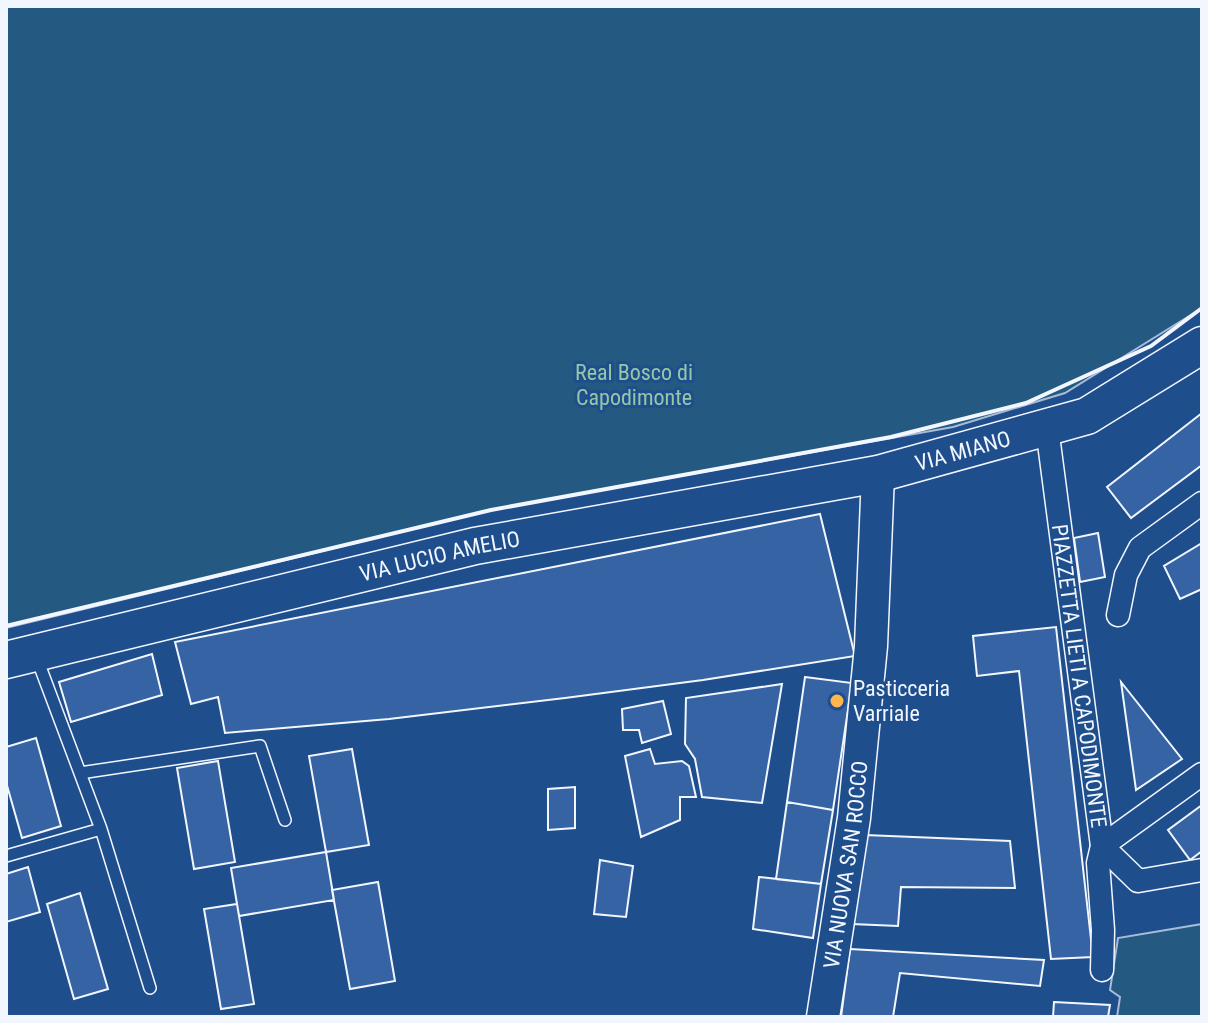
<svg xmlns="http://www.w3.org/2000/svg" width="1208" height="1023" viewBox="0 0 1208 1023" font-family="'Roboto Condensed',sans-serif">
<rect width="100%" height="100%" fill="#1f4e8c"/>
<!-- green -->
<path fill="#245a82" stroke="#a8bbd7" stroke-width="2" d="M6,6h1196v302l-137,85 -112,34 -462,83 -485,118z
M1202,924v93h-85l3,-20 -10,-7 8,-52z"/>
<!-- building -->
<path fill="#3563a3" stroke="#f2f6ff" stroke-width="2" d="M1202,413v52l-71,53 -24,-31z
M820,514l35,142 -152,24 -138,18 -176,21 -164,14 -7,-36 -27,7 -16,-62z
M1098,533l7,44 -25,5 -6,-44z
M1202,543v46l-22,10 -16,-33z
M1056,627l37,330 -42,2 -32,-288 -42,5 -4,-40z
M152,654l10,41 -91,27 -12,-40z
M805,677l47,6 -19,127 -46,-8z
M1121,682l61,77 -46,31z
M782,684l-20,119 -60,-6 -7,-38 -10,-15 1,-46z
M663,701l8,33 -29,9 -3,-13h-16l-1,-21z
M36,738l25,88 -39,12 -16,-56v-35z
M352,749l17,96 -43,7 -17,-96z
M650,749l5,15 27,-3 7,5 7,31h-16v23l-39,17 -16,-81z
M218,761l17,101 -41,7 -17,-101z
M575,787v41l-27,2v-41z
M787,802l46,8 -12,74 -45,-5z
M1202,805v46l-12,9 -22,-30z
M865,835l145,6 5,47 -114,-1 -3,39 -46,-2z
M326,852l8,48 -95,16 -8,-48z
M600,860l33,6 -7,51 -32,-3z
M28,867l12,45 -34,10v-48z
M759,877l62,7 -8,54 -60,-9z
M378,882l17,99 -45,8 -18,-99z
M80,893l28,96 -34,10 -27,-95z
M237,904l17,100 -33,5 -17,-100z
M850,949l194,11 -4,26 -140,-13 -7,44h-52z
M1054,1002l56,3 -2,12h-55z"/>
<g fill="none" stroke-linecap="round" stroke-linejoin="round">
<!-- lane casing -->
<g stroke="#f2f6ff" stroke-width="14">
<path id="lane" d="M36,656l65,173 49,159
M80,773l180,-27 25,74
M6,856l95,-27"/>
</g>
<!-- street casing -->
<g stroke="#f2f6ff" stroke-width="25">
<g id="street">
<path id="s1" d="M1047,428l55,418 -4,17 5,67 -1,40"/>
<path d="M1118,615l8,-40 14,-27 62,-45"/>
<path d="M1102,846l100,-72"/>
<path d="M1102,846l36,35 64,-11"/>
</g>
</g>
<!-- secondary casing -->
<g stroke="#f2f6ff" stroke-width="35">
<g id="secondary">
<path id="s2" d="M823,1017l31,-199 17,-172 7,-172"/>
</g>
</g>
<!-- primary casing -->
<g stroke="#f2f6ff" stroke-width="39">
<g id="primary">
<path id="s3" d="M6,660l469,-114 403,-72 209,-58 115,-71"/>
</g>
</g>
<!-- lane -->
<use href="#lane" stroke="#1f4e8c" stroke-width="11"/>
<!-- street -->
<use href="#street" stroke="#1f4e8c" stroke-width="22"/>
<!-- secondary -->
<use href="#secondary" stroke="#1f4e8c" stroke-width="32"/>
<!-- primary -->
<use href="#primary" stroke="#1f4e8c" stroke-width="36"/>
<!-- wall -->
<path stroke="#f2f6ff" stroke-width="4" d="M6,626l485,-116 400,-73 135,-34 125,-57 51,-38"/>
</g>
<!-- markers -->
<circle fill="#ffb74d" stroke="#1f4e8c" stroke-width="3" cx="837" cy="701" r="8"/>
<g text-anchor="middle" stroke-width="6" stroke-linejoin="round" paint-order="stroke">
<!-- park labels -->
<g font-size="22" fill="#97c8a6" stroke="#1f4e8c">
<text x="634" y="380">Real Bosco di<tspan x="634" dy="25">Capodimonte</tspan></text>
</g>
<!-- street labels -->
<g font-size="22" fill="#f2f6ff" stroke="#1f4e8c">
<text dy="8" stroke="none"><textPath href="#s3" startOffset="980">VIA MIANO</textPath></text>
<text dy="8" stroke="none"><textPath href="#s3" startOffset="446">VIA LUCIO AMELIO</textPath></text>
<text dy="8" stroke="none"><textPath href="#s1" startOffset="250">PIAZZETTA LIETI A CAPODIMONTE</textPath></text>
<text dy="8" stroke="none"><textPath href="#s2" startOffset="154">VIA NUOVA SAN ROCCO</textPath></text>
</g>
<!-- poi labels -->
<g font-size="22" fill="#f2f6ff" stroke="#1f4e8c" text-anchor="start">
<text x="853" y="696">Pasticceria<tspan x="853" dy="25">Varriale</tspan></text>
</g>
</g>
<!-- border -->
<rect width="1208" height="1023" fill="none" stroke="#f2f6ff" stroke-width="16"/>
</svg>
